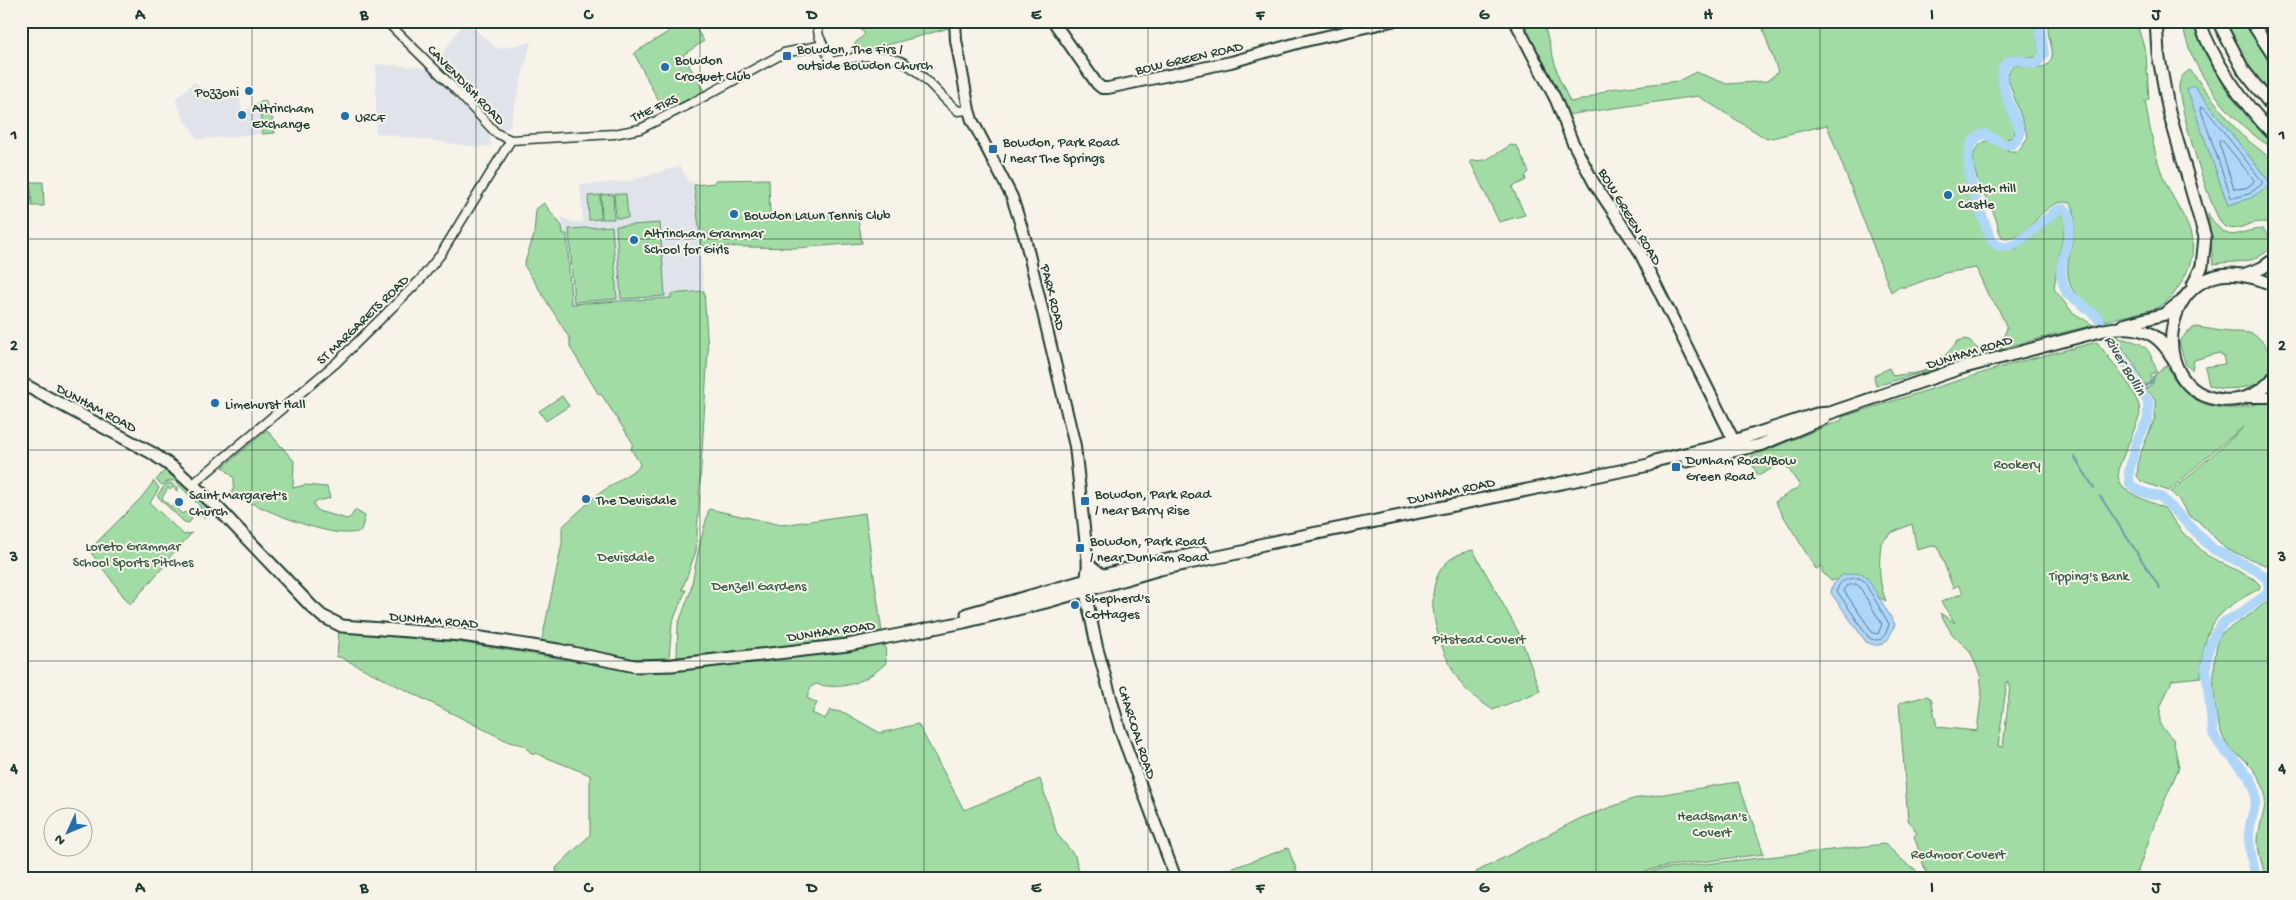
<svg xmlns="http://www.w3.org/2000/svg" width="2296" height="900" viewBox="0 0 2296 900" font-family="'Gochi Hand',sans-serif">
<rect width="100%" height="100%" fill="#f7f3e8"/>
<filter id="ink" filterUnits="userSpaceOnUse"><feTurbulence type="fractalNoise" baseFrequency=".02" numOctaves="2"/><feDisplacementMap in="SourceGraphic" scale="10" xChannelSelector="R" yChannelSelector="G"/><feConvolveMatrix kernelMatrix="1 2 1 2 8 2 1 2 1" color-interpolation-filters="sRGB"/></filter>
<g filter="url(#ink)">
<!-- built -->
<path fill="#e0e4ea" d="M465,21l33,28 33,-7 -22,87h-6l-6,-5 -60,-63z
M376,64l44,3 9,3 61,65 1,11 -14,1 -101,-14z
M195,82l5,6 40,11 2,10h5l18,-9 8,21 2,12 -77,6 -11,-17h-2l-10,-23z
M680,166l9,16h5l10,109 -32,3v4l-101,6 -4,-70h-4l-1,-17 10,5 11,1 -3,-38 49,-4z"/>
<!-- green -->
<path fill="#a0dca3" stroke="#608c6c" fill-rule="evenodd" d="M686,21h5l13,20 -21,14 21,36 -40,21 -30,-59z
M853,21h96v7l-87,24 -8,1 -4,-5 15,-14z
M1518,21h25l16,57 11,24 17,-3 22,-10 69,-8 18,-9 31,12 40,-3 11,-9 -18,-51h279l-2,19 3,16 -9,2 -17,-3 -15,14 17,50 -2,18 -11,3 -21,-8 -17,30 18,62 10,22 23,4 43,-37 8,4 -9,43 -4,29 18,23 21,13 -75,19 -142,42 -2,-10 15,-8 4,8c8,-2 17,-2 24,-3 17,-4 31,-20 41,-32l9,-2 11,10 23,-5 6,-16 -9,-20 -10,-13 -12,-27 -32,5 -37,14h-9l-7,5 -64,-167 -60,14 -69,-43 -132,19z
M2050,21h86l10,33 3,45 -4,1c4,24 8,48 16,71 16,45 49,64 20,112 -6,10 -13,20 -23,24 -13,6 -37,9 -52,14 -9,-11 -29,-22 -34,-32 -14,-28 12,-59 -1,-86 -29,-8 -38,37 -67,36 -7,-7 -6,-17 -10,-25 -9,-18 -39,-66 -4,-74l20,11h8l10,-14 -20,-58c1,-29 26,-2 39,-14 14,-12 -5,-30 3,-44z
M2183,21h9c15,47 47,91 83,125v3c-39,-20 -90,-83 -92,-128z
M2223,21h21l31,46v35l-27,-35z
M2190,70l50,64 35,28v54l-3,7c-6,-1 -13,-1 -19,0 -11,3 -18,9 -29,3 -12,-8 -45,-121 -45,-138 0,-8 4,-15 11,-18zM2194,86l77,98 -43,21 -31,-90z
M265,100l8,21 2,12 -13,1 -2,-25 -3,-5z
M1511,145l6,1 12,26 -4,4 1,4 -14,7 13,28 -26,7 -29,-61 16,-1z
M29,175l2,7h12l1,24h-12l-1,-20 -10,1v-9z
M769,179l1,38 87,-5 5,31 -66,5 -95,-2 -7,-61 21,-2v-3z
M613,194l1,25h-12l-1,-24z
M614,194h12l2,24h-12z
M600,195l1,24 -12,1 -1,-24z
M544,203l18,23 1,8h4l4,70 100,-6v-4l33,-3 4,59 -12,201 -14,39h4l-14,33 -3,35 -36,4 -92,-18 21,-100v-17l35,-32 42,-28 1,-3 -9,-15 2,-6 -32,-49 -2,1 -29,-48v-8l-46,-74 10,-30 2,-26z
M2208,214c23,34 26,16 55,15l12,15c-21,22 -34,16 -62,20z
M660,223l5,73 -44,3 -5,-73z
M612,226l5,73 -43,3 -5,-73z
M2195,327c11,1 23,4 35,5 6,0 13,0 19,1 19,5 33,36 13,49 -11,6 -42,10 -53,3l-4,-18 20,-3 -2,-8 -4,-3 -25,7 -2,10 -6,-5 -7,-22 8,-11z
M2118,335l1,3c26,5 30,8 38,34l-6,2v7l-6,5 -11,-22 -20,-28z
M2097,342l33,44 9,19 1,10 -20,49 -2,13 5,11 13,8 28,12 19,25 25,23 46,23 6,6 -1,4c-45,23 -56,37 -58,88l-29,3 -12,28v17l13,14 6,28 -24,56 -20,56h-207l-14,-43 3,-3 -9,-13 -9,-117 29,-7 1,2h2l6,29 40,4 5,-40 -2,-16 -10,-24 -18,-17 -12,-21 15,10 -14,-21 22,-9 -5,-8 -5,3 -15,-41 -6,-1 -15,4 -5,-26 -21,9 -10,10c-2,20 -3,39 5,58l-14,-7 -22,-18 -19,5 -9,-9v-6l-6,3 -41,-67 25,-16 -16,-24 -26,14 -8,-16 2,-4 90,-36v-3l169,-53zM2007,681l3,5 -7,61 -5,-1z
M2167,365c13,30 36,45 69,43 13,-1 25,-7 39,-5v166l-49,-20 -29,-29 -8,-4 -10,-16 -8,-8 73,-65 -27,21 -48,43 -27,-9 -5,-6 2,-19 16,-39v-19l-9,-10 7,-6v-6z
M562,396l7,10 -23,15 -7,-10z
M267,430l27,31 -1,27 12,-3 22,2 3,11 -16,4v3l4,6 29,8 4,-2 4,-7 10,6 -4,15c-29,11 -101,-24 -130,-37l3,-7v-9l-11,-11z
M165,470l44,39 1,3 -5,7 -4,-4 -1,-9 -25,-25h-6l-7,4 -6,-5z
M154,481l5,7 -9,15 34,32 8,-2 -27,29 -1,4 -34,39 -41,-55 52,-52z
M170,483l9,5 -2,3 -4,-4 -3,3 -2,-2 -6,10 9,9 2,-2 9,9 3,-2 7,7 -3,4 -5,-1 -27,-26 8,-11z
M709,509l73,16 83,-12 17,119 -35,7 -170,18 1,-32 12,-32 9,-46z
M1473,550l46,83 21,58 -47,19c-10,-7 -23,-15 -30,-24 -27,-36 -56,-124 10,-136z
M2275,595v284h-9c-3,-12 -8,-26 -8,-38 0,-17 11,-34 6,-52 -3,-9 -9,-19 -16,-26 -6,-7 -15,-9 -20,-17 -18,-26 -16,-79 -10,-108l4,-5 29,-19z
M339,629l125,14 167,27 69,-1 185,-26 1,20c-22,20 -42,28 -70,21l-5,3 -4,11 10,5 -5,10 13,6 5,-9 15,3 35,20 38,-9 46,86 76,-31 17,55 18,22 6,23h-526l2,-4 -1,-7 34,-33v-60l-55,-22 -2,2 -10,-10 -14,-3 -169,-85h-3z
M1738,782l26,72 -104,13 -35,12h-145l-4,-7 105,-54 52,-19z
M1885,844l26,24h3l8,11h-290l28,-10z
M1288,848l12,31h-97z"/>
<!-- water -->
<path fill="#aed6f9" stroke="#7599aa" d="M2194,86l77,98 -20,14 -23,7 -41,-116z
M1861,573l6,5 28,46c-6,15 -10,27 -29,18l-35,-49 1,-7 10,-11z"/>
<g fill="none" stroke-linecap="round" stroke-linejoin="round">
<!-- shore -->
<path stroke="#587a83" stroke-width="1" d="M2202,107l3,1 57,73v3l-13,10 -16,4 -2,-1 -30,-87z
M2220,140l3,1 31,39 -1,3 -7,5 -12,1 -15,-46z
M1859,578l5,3 25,43c-3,11 -7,20 -20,14l-32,-47c1,-11 12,-13 22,-13z
M1856,584l3,2 23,38 -4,10 -5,-1 -29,-42 3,-5z"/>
<!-- stream -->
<path stroke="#7599aa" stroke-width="2" d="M2140,390l12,-8 3,-7
M2074,456l20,32
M2100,496l60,92"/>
<!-- river -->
<path stroke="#aed6f9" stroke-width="10" d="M2042,21l-2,7 4,26 -8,10c-8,0 -16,-6 -23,-4 -27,7 5,58 7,72 0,6 -4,9 -8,12h-7l-21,-10c-36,11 0,86 8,107 8,7 15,8 24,3l41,-34 7,-1c15,7 -3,47 -3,62 0,9 3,16 6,23l14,9 17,15 12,23 20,28 6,16 12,16v18l-12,24 -7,29 1,12 9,7 22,6 52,52 43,21 12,10 1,9 -3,6 -28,20 -14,7 -8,10 -7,15 -3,21 7,65c8,20 31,31 40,51 8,19 -5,35 -4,53 0,14 5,28 7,42"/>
<!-- minor casing -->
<g stroke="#1f3d34" stroke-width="11">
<path id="minor" d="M386,21l67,66 43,46 15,7 103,-6 26,-5 56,-28 88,-48 39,-8
M816,21l3,15 12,26c29,-6 60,-13 85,9 15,12 27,28 42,40l11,-1
M193,484l143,-121 84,-83 21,-26 70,-114"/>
</g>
<!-- major casing -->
<g stroke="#1f3d34" stroke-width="14">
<path id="major" d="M955,21l1,19 13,70 3,10 40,77 13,41 50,208 13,118 -3,27 12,56 23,83 56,149
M1053,21l44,63 5,4h6l123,-26 70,-20 91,-21
M1515,21l41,79 16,41 22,42 44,66 99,198
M2248,397h27"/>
</g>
<!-- highway casing -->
<g stroke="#1f3d34" stroke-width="15">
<path id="highway" d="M2156,21l2,32 11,59 36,125 -3,29 -9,19
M2199,21c16,44 44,82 76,115
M2218,21l26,50 31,39
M2251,21l24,37
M2243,275l19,-7 13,-9
M2275,287c-8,-6 -16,-8 -25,-10 -87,-24 -109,114 -28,123 21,2 40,-7 53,-24
M2123,325l42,-11 15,-12
M21,383l131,70 23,16 42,38 94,99 11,10 20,10 120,9 96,15 77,16 37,-1 176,-20 116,-23 82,-20 114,-33 87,-18 12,-6 390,-80 9,-5 57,-13 102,-33 13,-1 131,-45 143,-38c33,-7 55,1 70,31
M1687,461l73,-16 64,-27
M1088,564l15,12
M967,614l159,-45 77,-17"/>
</g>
<!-- minor -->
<use href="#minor" stroke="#f7f3e8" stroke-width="8"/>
<!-- major -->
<use href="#major" stroke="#f7f3e8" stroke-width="10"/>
<!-- highway -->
<use href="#highway" stroke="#f7f3e8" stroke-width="11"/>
</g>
</g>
<!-- grid -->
<path fill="none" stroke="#1f3d34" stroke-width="1" stroke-opacity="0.55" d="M252,21v858M476,21v858M700,21v858M924,21v858M1148,21v858M1372,21v858M1596,21v858M1820,21v858M2044,21v858M21,239h2254M21,450h2254M21,661h2254"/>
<!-- markers -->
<g fill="#1f6fb2" stroke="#f7f3e8" stroke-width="2">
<rect x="782" y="51" width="10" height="10" rx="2.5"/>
<circle cx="665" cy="67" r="5"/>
<circle cx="249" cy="91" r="5"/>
<circle cx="242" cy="115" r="5"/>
<circle cx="345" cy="116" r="5"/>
<rect x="988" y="144" width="10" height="10" rx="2.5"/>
<circle cx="1948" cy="195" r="5"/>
<circle cx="734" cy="214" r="5"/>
<circle cx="634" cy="240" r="5"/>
<circle cx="215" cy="403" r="5"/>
<rect x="1671" y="462" width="10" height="10" rx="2.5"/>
<circle cx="586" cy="499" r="5"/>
<rect x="1080" y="496" width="10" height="10" rx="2.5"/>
<circle cx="179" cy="502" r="5"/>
<rect x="1075" y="543" width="10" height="10" rx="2.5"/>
<circle cx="1075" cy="605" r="5"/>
</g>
<g text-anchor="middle" stroke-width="4" stroke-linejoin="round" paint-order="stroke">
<!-- poi labels -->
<g font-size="14" fill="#1f3d34" stroke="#f7f3e8" text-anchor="start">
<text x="797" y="53">Bowdon, The Firs /<tspan x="797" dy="16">outside Bowdon Church</tspan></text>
<text x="675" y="64">Bowdon<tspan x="675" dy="16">Croquet Club</tspan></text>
<text x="239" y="96" text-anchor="end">Pozzoni</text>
<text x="252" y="112">Altrincham<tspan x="252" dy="16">Exchange</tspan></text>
<text x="355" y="121">URCF</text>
<text x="1003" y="146">Bowdon, Park Road<tspan x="1003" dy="16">/ near The Springs</tspan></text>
<text x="1958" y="192">Watch Hill<tspan x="1958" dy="16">Castle</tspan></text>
<text x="744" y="219">Bowdon Lawn Tennis Club</text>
<text x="644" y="237">Altrincham Grammar<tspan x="644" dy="16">School for Girls</tspan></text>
<text x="225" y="408">Limehurst Hall</text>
<text x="1686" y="464">Dunham Road/Bow<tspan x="1686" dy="16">Green Road</tspan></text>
<text x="1095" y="498">Bowdon, Park Road<tspan x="1095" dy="16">/ near Barry Rise</tspan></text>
<text x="189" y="499">Saint Margaret's<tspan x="189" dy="16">Church</tspan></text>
<text x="596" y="504">The Devisdale</text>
<text x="1090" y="545">Bowdon, Park Road<tspan x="1090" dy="16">/ near Dunham Road</tspan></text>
<text x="1085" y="602">Shepherd's<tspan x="1085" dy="16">Cottages</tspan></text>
</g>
<!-- street labels -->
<g font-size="14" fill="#1f3d34" stroke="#f7f3e8">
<text transform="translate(1189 57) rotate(-13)" y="5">BOW GREEN ROAD</text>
<text transform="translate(467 84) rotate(46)" y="5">CAVENDISH ROAD</text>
<text transform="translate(654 107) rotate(-24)" y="5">THE FIRS</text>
<text transform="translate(1631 216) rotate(59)" y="5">BOW GREEN ROAD</text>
<text transform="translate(1054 297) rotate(76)" y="5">PARK ROAD</text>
<text transform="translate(362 319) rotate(-44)" y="5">ST MARGARETS ROAD</text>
<text transform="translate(1969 351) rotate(-17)" y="5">DUNHAM ROAD</text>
<text transform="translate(97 407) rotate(28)" y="5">DUNHAM ROAD</text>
<text transform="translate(1451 490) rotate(-12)" y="5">DUNHAM ROAD</text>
<text transform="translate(434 619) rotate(5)" y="5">DUNHAM ROAD</text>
<text transform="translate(831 630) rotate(-8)" y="5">DUNHAM ROAD</text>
<text transform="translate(1138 732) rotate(72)" y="5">CHARCOAL ROAD</text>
</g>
<!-- park labels -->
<g font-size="14" fill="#395d4a" stroke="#f7f3e8">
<text x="2017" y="468">Rookery</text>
<text x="133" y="550">Loreto Grammar<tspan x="133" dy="16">School Sports Pitches</tspan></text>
<text x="626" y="561">Devisdale</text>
<text x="2089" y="580">Tipping's Bank</text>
<text x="759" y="590">Denzell Gardens</text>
<text x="1479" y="643">Pitstead Covert</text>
<text x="1712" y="820">Headsman's<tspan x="1712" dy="16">Covert</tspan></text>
<text x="1958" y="858">Redmoor Covert</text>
</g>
<!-- water labels -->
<g font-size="15" font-style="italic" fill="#3c5c5b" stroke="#f7f3e8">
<text transform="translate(2126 365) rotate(59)" y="5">River Bollin</text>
</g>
</g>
<!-- margin -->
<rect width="2296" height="900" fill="none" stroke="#f7f3e8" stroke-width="55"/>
<!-- north arrow -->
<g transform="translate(68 832) rotate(226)"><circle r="24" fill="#f7f3e8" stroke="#a1aaa0"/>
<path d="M0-4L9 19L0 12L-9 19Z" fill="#1f6fb2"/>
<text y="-8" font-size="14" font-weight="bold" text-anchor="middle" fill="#1f3d34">N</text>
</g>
<rect x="28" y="28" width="2240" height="844" fill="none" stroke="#1f3d34" stroke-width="2"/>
<g font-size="16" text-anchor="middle" font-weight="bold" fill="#1f3d34">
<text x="140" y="19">A</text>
<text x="364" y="19">B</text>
<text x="588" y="19">C</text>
<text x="812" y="19">D</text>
<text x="1036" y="19">E</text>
<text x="1260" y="19">F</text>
<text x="1484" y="19">G</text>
<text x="1708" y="19">H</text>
<text x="1932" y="19">I</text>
<text x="2156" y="19">J</text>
<text x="14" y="139">1</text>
<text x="2282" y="139">1</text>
<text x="14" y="350">2</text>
<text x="2282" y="350">2</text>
<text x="14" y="561">3</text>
<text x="2282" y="561">3</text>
<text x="14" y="773">4</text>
<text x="2282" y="773">4</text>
<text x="140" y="892">A</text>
<text x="364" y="892">B</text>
<text x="588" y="892">C</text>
<text x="812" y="892">D</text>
<text x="1036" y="892">E</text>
<text x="1260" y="892">F</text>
<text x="1484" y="892">G</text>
<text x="1708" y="892">H</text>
<text x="1932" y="892">I</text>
<text x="2156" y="892">J</text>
</g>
</svg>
